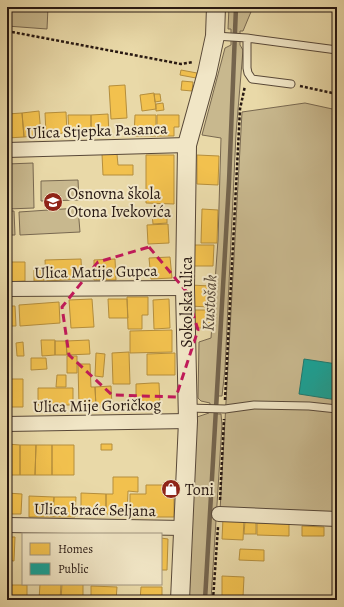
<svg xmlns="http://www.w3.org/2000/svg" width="344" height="607" viewBox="0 0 344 607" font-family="Alegreya,serif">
<rect width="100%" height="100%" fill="#e9d9a8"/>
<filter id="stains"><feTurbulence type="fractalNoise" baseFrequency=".005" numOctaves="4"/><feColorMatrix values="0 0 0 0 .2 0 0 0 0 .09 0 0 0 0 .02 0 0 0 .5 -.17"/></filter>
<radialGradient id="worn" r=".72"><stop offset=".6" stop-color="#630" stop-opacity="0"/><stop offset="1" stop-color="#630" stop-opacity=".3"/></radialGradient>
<!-- green -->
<path fill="#c8b88e" stroke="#786850" d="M7,7h41l-1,22 -40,-3z
M229,7h24l-10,24h-3v14l3,5 -7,84 -11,235 -3,27h-4l-1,18h4l1,11 -11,175h-24l10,-183 12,-4 1,-10 -9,-2 -3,-3 1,-56 12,-4 7,-98 3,-102 -19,-3 23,-87 6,-3v-16h-3z
M305,103l32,7v405l-117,-4 22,-399z
M33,163l1,45 -27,1v-45z
M78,180l1,20 -38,1v-20z
M78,208l2,24 -60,3 -1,-23z
M7,211h7l1,24h-8z"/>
<!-- homes -->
<path fill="#f2c14e" stroke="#b58e3c" d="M181,70l16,3 -1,5 -16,-3z
M182,81l11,1 -1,9 -11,-1z
M125,85l2,33 -16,1 -2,-33z
M154,93l2,16 -14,2 -2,-16z
M154,94h6l1,7 -6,1z
M163,103l1,7 -8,1v-7z
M39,111l2,24 -17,2 -2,-24z
M66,112l1,21 -21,1 -1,-21z
M22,113l2,24 -17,1v-24z
M108,114l1,21 -18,1v-21z
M68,115h23v21h-22z
M135,115h21v21h-22z
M157,115h22v12h-5v9h-17z
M102,154h15l1,11h15v10h-30z
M146,155h28v49l-28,-1z
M197,155l22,1 -1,29 -21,-1z
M202,209l16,1 -1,33h-16z
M167,213v10l-14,1 -1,-10z
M168,224l1,19 -21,1 -1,-19z
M192,245h22l-1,21h-21z
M170,257l2,21 -21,1 -2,-21z
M81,259l1,20 -36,2 -1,-21z
M115,259l1,21h-22v-20z
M7,262h18v19l-18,1z
M34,270h10v11h-10z
M190,285l21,1 -1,21 -21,-1z
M127,297h21v18h-6v14h-14z
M92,299l2,28 -23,1 -2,-28z
M108,299h19l1,19h-19z
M169,299l1,29 -16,1 -1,-29z
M59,302l1,21 -40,3 -1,-21z
M7,306h8l1,20h-9z
M189,310h21v18h-21z
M172,330v22l-42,1v-22z
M41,340h14v15l-13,1z
M89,340l1,14 -23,1 -1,-14z
M55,341h11l1,14h-12z
M23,342l1,14h-7l-1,-13z
M129,352l1,32h-17l-1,-31z
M96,353l9,1 -2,23 -8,-1z
M175,353v22h-28v-21z
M67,356h10v17h-10z
M31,358h15l1,11 -16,1z
M78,364h12l1,23h4l1,20h-17z
M57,375h9v12h-10z
M7,379h16v28h-16z
M152,383h7l1,21h-24v-20z
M111,386l1,20 -16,1 -1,-20z
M38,388h35v17h-35z
M7,444l13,1v30h-13z
M101,444h11v6h-11z
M20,445h16l-1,30h-15z
M36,445h16v30h-17z
M52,445h22v30h-22z
M113,477h25v15l-10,-1 -1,24 -21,-1v-20h7z
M146,485h28v32h-44v-23h16z
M7,493l15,1 -1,20h-14z
M81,493l25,1v20h-25z
M29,496l25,1 -1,20h-24z
M54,497h22l-1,20h-22z
M223,518l21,1 -1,21 -21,-1z
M245,521h11v13h-12z
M257,523l32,1v12l-32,-1z
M302,526l22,1v9h-22z
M335,528h2v17h-2z
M7,537h8l-1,24 -7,-1z
M161,538l7,1 -1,31h-6z
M240,549l24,1v11l-25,-1z
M222,576l22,1 -1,20h-21z
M40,584h21l-1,16h-21z
M62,584h21v16h-22z
M10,585h17v15h-17z
M91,586l26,1 -1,13h-25z
M141,587h21v13h-22z
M7,591h3v9h-3z"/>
<!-- public -->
<path fill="#17a398" stroke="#1c7970" d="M304,359l33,5v36l-38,-6z"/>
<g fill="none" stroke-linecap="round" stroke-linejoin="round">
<!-- stream -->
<path stroke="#74644d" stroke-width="4.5" d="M205,600l24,-418 7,-175"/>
<!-- service casing -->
<g stroke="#584838" stroke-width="9">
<path id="service" d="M215,36l32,2v30l1,5 4,6 39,5
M247,38l90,12
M188,408l37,1 29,-4 55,1 28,3"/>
</g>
<!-- minor casing -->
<g stroke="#584838" stroke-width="16">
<path id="minor" d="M7,150l180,-5
M7,289l178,-1
M7,424l181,-3
M219,514l118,5
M7,525l176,3"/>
</g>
<!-- tertiary casing -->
<g stroke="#584838" stroke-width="20">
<path id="tertiary" d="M180,600l8,-179 -3,-133 2,-143 20,-72 8,-37 1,-29"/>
</g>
<!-- path -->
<path stroke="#271812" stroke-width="2.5" stroke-dasharray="3 2" stroke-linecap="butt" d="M7,31l174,33 12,-2
M300,86l37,8
M225,400l15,-291 5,-23
M220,500l4,-81
M213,600l5,-73"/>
<!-- service -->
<use href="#service" stroke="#f1e6c6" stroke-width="7"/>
<!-- minor -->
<use href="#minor" stroke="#f1e6c6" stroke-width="14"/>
<!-- tertiary -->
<use href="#tertiary" stroke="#f1e6c6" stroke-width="18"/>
</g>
<!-- marked area -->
<path fill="none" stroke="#c2185b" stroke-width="3" stroke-dasharray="8 5" stroke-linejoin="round" d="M149,247l37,44 12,39 -22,67 -64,-2 -43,-40 -7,-48 36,-45z"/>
<!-- icons -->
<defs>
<g id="school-disc" transform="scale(1)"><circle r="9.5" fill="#8f2418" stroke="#f1e6c6"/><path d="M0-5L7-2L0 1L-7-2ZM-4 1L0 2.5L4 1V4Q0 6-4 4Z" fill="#fff"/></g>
<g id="shop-disc" transform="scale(1)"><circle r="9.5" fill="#8f2418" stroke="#f1e6c6"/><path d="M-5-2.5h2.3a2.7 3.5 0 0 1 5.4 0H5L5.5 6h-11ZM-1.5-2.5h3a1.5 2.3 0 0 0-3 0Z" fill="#fff"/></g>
</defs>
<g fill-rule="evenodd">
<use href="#school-disc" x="53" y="202"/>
<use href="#shop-disc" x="171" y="489"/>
</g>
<g text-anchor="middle" stroke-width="4" stroke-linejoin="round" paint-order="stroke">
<!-- street labels -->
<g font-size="16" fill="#271812" stroke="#f1e6c6">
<text transform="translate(97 130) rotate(-2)" y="6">Ulica Stjepka Pasanca</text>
<text transform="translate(96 271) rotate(-1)" y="6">Ulica Matije Gupca</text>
<text transform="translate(186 302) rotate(-90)" y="6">Sokolska ulica</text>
<text transform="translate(97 405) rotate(-1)" y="6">Ulica Mije Goričkog</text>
<text transform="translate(95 509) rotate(1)" y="6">Ulica braće Seljana</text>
</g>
<!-- poi labels -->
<g font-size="16" fill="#271812" stroke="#f1e6c6" text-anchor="start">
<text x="67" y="199">Osnovna škola<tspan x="67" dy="18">Otona Ivekovića</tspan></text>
<text x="185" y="495">Toni</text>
</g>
<!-- water labels -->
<g font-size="17" font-style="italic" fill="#5a4b3a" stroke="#f1e6c6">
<text transform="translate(209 303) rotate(-87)" y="6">Kustošak</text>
</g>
</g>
<!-- margin -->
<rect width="344" height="607" fill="none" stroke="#e9d9a8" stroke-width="24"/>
<rect x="8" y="8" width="328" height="591" fill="none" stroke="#271812" stroke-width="2"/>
<rect x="12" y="12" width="320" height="583" fill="none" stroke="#271812"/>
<!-- legend -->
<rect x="22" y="533" width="140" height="52" fill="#f1e6c6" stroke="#a0947e"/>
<rect x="30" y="543" width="20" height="12" fill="#f2c14e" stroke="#a0947e"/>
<text x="58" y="553" font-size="12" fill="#271812">Homes</text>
<rect x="30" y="563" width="20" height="12" fill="#17a398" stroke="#a0947e"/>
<text x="58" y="573" font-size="12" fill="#271812">Public</text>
<rect width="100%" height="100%" filter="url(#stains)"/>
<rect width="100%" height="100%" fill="url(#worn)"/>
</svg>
